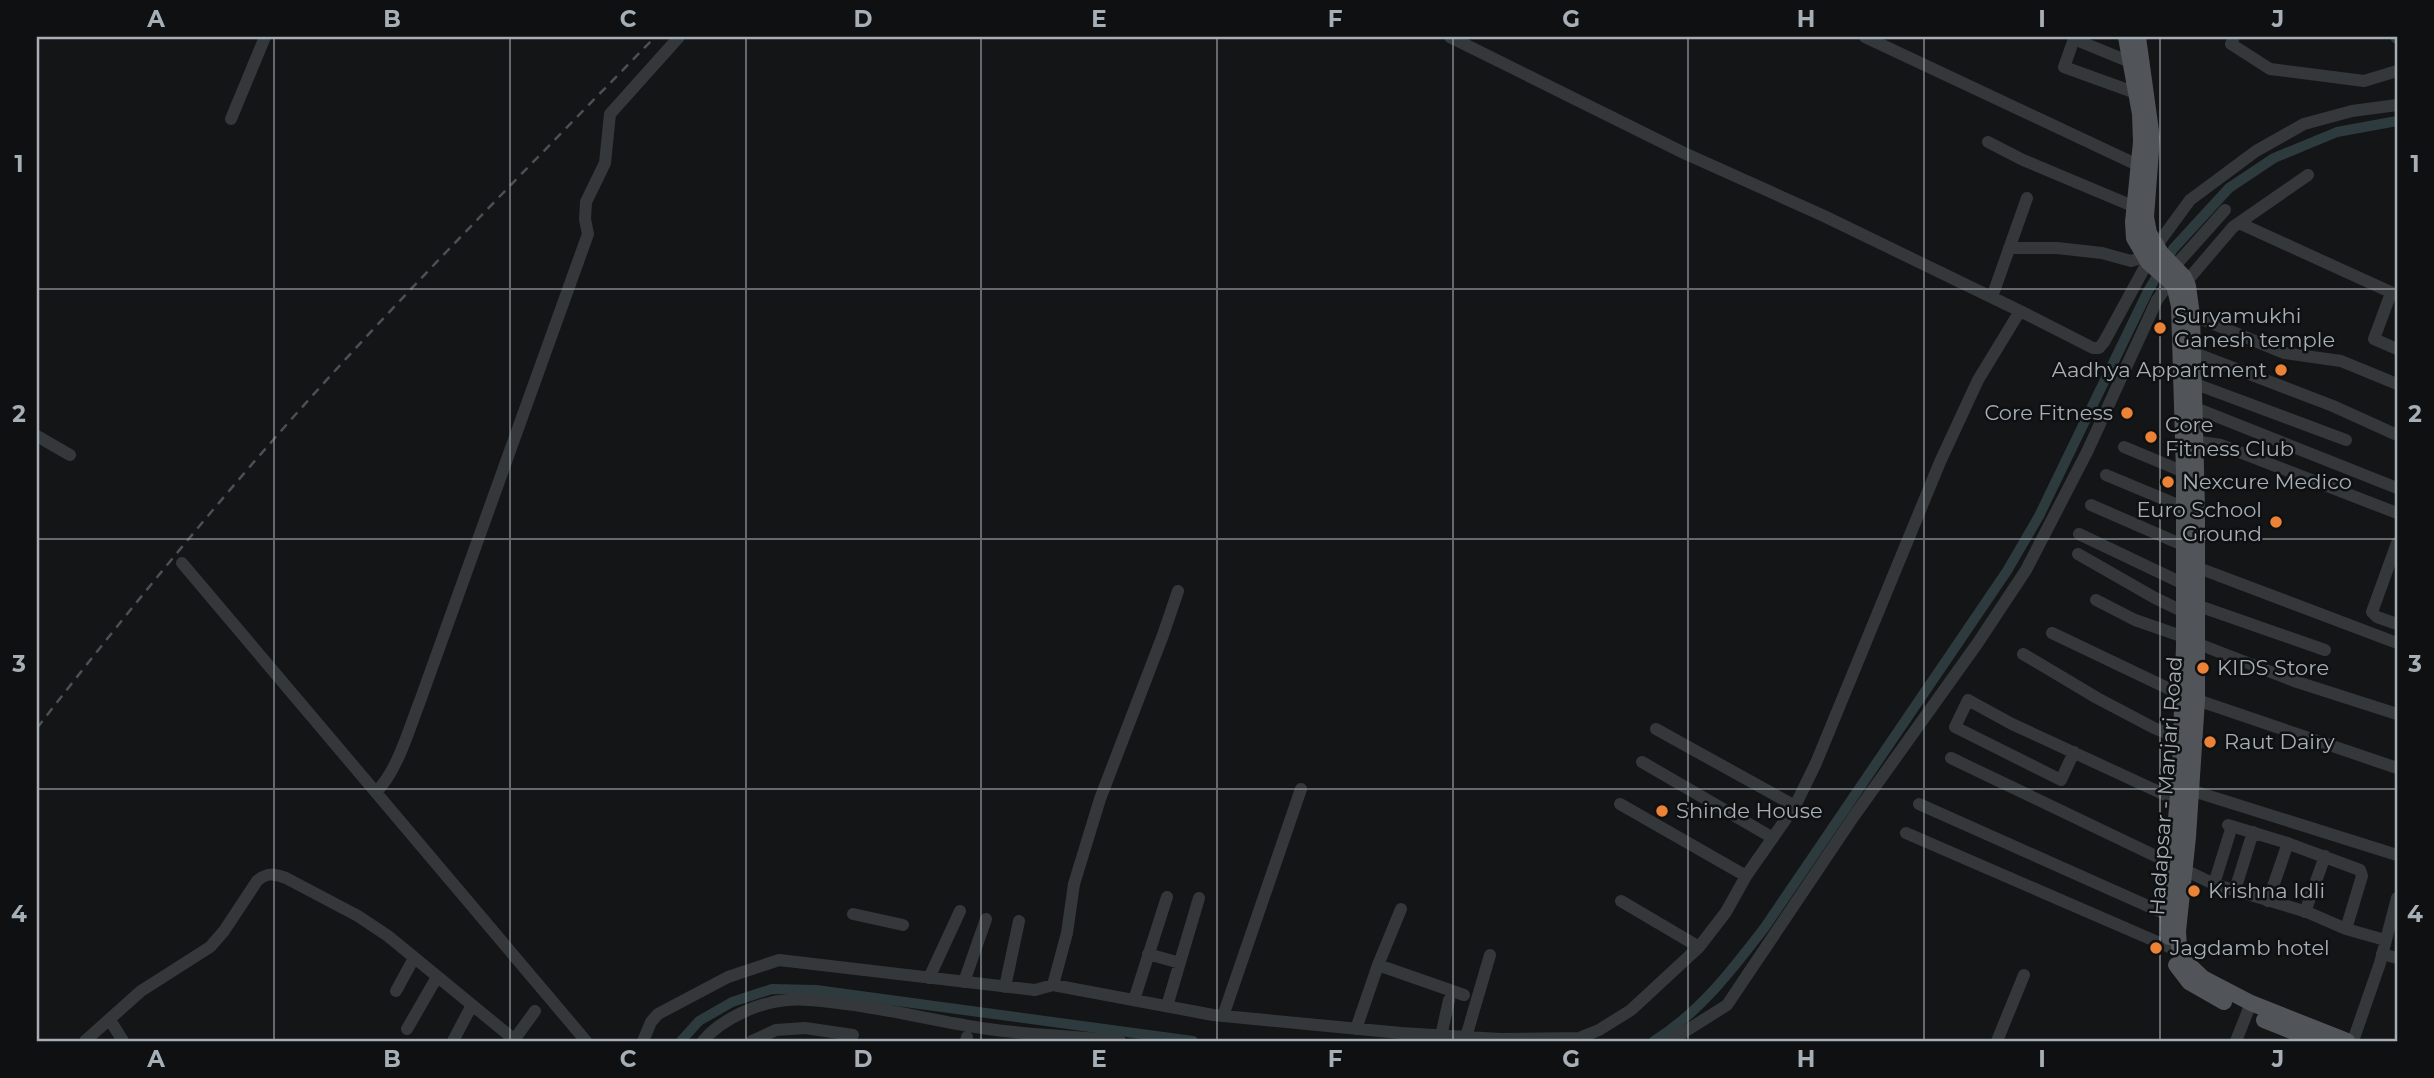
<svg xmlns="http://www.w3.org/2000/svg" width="2434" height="1078" viewBox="0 0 2434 1078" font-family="Montserrat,sans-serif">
<rect width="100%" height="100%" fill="#141516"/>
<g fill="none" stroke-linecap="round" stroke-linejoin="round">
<!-- canal -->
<path stroke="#2e3b3e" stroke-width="10" d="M681,1041l18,-20 33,-19 40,-13 44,1 377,51
M1654,1041c46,-29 78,-71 111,-114l242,-356 32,-55 109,-225 25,-42 56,-61 45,-30 63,-26 60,-11"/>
<!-- minor -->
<path stroke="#35383b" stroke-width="12" d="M1450,37l234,116 140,63 196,95 73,37h6l5,-6 53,-97 33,-45 66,-49 48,-27 48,-13 45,-6
M1865,37l281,132
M2234,37l-3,7 39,25 94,12 33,-10
M2396,37l1,1
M2130,62l-56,-23 -10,28 72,26
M231,119l34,-82
M1988,142l35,18 112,47
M2239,223l158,72
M2009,248h48l45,5 29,8 13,-4
M2174,267l51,-57
M2186,282l47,-55 75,-52
M2391,293l-17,46 23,10
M1992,297l35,-99
M2192,315l92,38 57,8 56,23
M2192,352l141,54 64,29
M2193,383l153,57
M2193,407l204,81
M37,436l33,19
M2187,440l34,5 176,68
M2124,447l60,25
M2106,475l84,35
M2091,505l94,41
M2079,534l105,50
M2397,543l-25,69 5,5 20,7
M2078,554l77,44 29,14
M182,563l404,478
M2196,567l201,76
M2096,600l39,20 49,17
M2196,605l129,45
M2052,633l130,62
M2189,644l7,-1 98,38 103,33
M2023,654l74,44 57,30 32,13
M2197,700l200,68
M1656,729l139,77
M2074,752l-13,28 -106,-53 13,-27 44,24 173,80
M1951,758l263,126 93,28 39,17 39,11
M1642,762l131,76
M2190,790l207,65
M376,792c21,-20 33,-63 44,-91l168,-467 -3,-15 1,-17 19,-39 5,-49 69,-77
M1620,804l126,72
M1919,804l249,111
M2228,825l56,17 76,28 2,6 -16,53
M1906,833l263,114
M2214,884l18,-58
M2235,890l18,-58
M1621,901l78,46
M2268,901l20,-58
M2305,912l20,-56
M853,914l50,11
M1148,954l32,9
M2382,954l15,4
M1378,965l86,30
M929,978l31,-67
M964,982l22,-63
M1053,985l160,30 188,18 99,6 79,-1 20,-8 32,-20 68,-63 27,-35 20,-36 49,-70 21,-43 124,-301 38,-82 42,-69
M1005,987l14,-66
M396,991l18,-33
M1134,1000l33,-103
M1167,1006l32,-108
M1223,1016l78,-227
M110,1020l13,21
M407,1029l30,-52
M1356,1029l22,-64 23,-56
M1441,1036l8,-36
M1466,1037l24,-82
M514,1040l21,-29
M85,1041l56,-50 69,-44 14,-16 33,-50c10,-9 17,-7 29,-3l72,38 30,20 128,105
M453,1041l19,-36
M643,1041l8,-19 7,-8 70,-37 51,-17 256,30 18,-5 14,-52 7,-49 26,-85 63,-164 15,-44
M703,1041c18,-22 56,-39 85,-41 19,-2 39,2 58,4 48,6 94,18 142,25 43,6 88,7 132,12
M752,1041l24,-11 29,-2 48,7
M966,1041l1,-4
M1670,1041l57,-36 127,-189 123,-172 49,-74 61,-118 70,-152 13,-18
M1997,1041l27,-66
M2236,1041l15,-38
M2353,1041l27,-78 17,-65"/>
<!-- major -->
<path stroke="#51555a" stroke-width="16" d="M2126,37l14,77 1,28 -8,80 1,16 14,24 26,23 5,21 5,166v173l-4,127 -12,143 1,22
M2138,37l14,101 -6,79 3,16 12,20 23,24 4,9 4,29 5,192v193l-9,137 -10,94 1,17 5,12 19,18 48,25 96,38
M2176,965l13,17 35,20
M2264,1020l52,21"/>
<!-- rail -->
<path stroke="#4c5054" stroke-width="2.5" stroke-dasharray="9 7" stroke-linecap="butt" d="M37,728c94,-121 192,-241 295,-354 105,-115 215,-226 323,-337"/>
</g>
<!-- grid -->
<path fill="none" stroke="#a6afb6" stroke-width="2" stroke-opacity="0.55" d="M274,37v1004M510,37v1004M746,37v1004M981,37v1004M1217,37v1004M1453,37v1004M1688,37v1004M1924,37v1004M2160,37v1004M37,289h2360M37,539h2360M37,789h2360"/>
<!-- markers -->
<g fill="#ec8236" stroke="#0f1011" stroke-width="2.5">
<circle cx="2160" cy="328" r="7"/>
<circle cx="2281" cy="370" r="7"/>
<circle cx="2127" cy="413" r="7"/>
<circle cx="2151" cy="437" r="7"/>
<circle cx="2168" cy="482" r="7"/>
<circle cx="2276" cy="522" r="7"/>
<circle cx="2203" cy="668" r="7"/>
<circle cx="2210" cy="742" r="7"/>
<circle cx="1662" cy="811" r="7"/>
<circle cx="2194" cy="891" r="7"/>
<circle cx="2156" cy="948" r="7"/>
</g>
<g text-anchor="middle" stroke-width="5" stroke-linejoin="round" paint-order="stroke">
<!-- poi labels -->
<g font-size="21" fill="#a6afb6" stroke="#0f1011" text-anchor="start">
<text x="2174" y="323">Suryamukhi<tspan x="2174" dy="24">Ganesh temple</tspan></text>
<text x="2267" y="377" text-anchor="end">Aadhya Appartment</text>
<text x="2113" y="420" text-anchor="end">Core Fitness</text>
<text x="2165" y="432">Core<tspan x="2165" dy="24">Fitness Club</tspan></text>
<text x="2182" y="489">Nexcure Medico</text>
<text x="2262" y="517" text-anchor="end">Euro School<tspan x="2262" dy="24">Ground</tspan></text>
<text x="2217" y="675">KIDS Store</text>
<text x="2224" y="749">Raut Dairy</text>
<text x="1676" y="818">Shinde House</text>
<text x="2208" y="898">Krishna Idli</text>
<text x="2170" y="955">Jagdamb hotel</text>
</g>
<!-- street labels -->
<g font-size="21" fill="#a6afb6" stroke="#0f1011">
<text transform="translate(2166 786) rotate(-86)" y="7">Hadapsar - Manjari Road</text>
</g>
</g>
<!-- border -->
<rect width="2434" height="1078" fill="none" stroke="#0f1011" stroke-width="77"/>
<rect x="38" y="38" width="2358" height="1002" fill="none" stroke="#a6afb6" stroke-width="2.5"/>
<g font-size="23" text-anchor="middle" font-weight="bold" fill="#a6afb6">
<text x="156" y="27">A</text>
<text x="392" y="27">B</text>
<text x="628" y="27">C</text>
<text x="863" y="27">D</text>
<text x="1099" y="27">E</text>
<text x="1335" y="27">F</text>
<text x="1571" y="27">G</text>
<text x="1806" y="27">H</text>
<text x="2042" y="27">I</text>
<text x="2278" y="27">J</text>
<text x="19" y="172">1</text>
<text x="2415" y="172">1</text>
<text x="19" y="422">2</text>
<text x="2415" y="422">2</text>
<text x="19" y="672">3</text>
<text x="2415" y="672">3</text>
<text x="19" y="922">4</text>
<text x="2415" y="922">4</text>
<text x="156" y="1067">A</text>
<text x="392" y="1067">B</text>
<text x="628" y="1067">C</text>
<text x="863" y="1067">D</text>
<text x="1099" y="1067">E</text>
<text x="1335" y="1067">F</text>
<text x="1571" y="1067">G</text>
<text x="1806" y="1067">H</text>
<text x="2042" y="1067">I</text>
<text x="2278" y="1067">J</text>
</g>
</svg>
